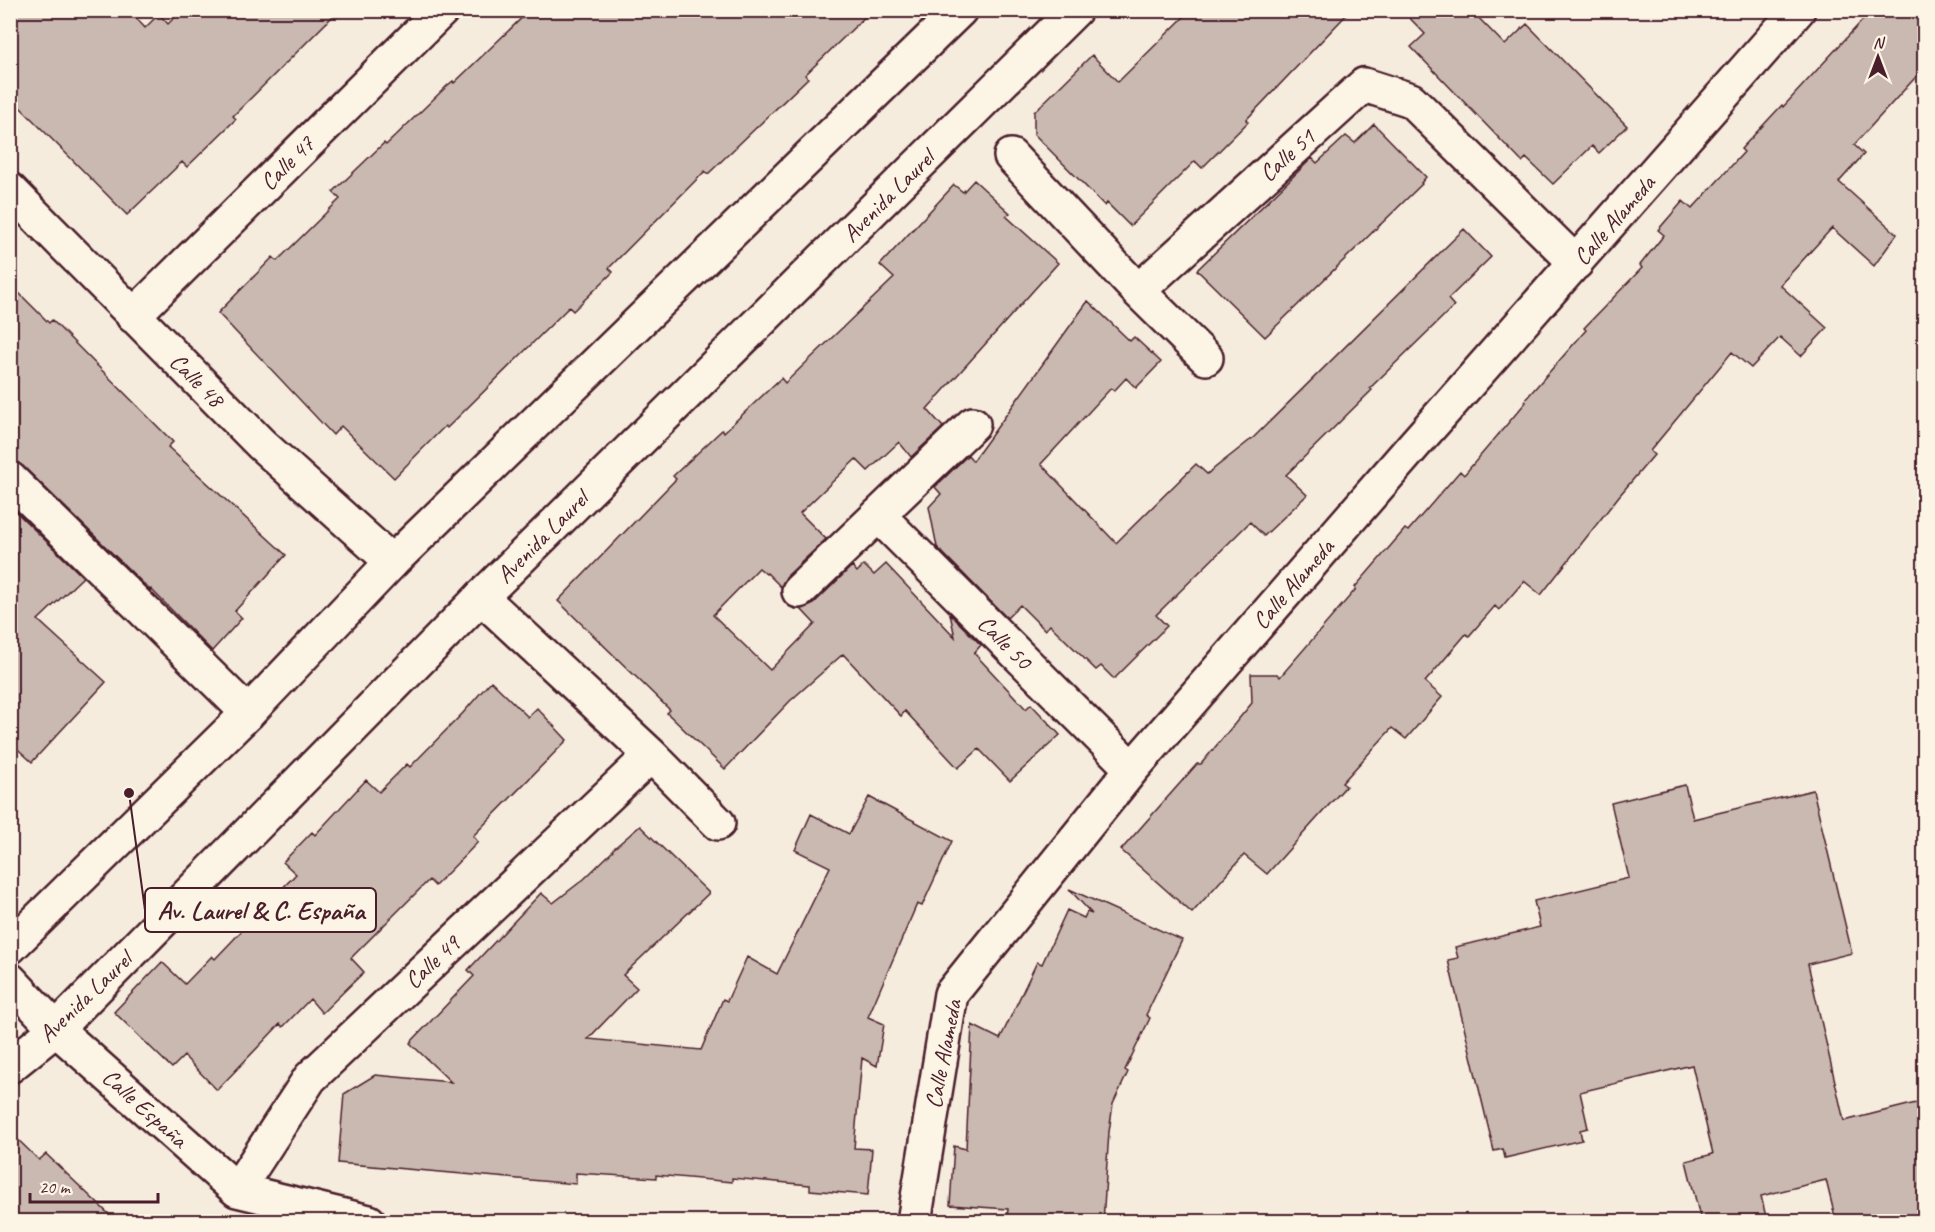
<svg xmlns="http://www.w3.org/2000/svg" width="1935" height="1232" viewBox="0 0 1935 1232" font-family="Caveat,sans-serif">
<rect width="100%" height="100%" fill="#f5ecde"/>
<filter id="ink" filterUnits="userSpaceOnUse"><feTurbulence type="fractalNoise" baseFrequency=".0167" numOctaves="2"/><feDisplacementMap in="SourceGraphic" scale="12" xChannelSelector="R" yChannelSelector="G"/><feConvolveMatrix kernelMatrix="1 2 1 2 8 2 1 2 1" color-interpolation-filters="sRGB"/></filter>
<g filter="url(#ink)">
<!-- building -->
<path fill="#cab9b1" stroke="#4a1f2b" stroke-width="1.5" d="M10,10h119l16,18 14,-14 9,10 14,-14h157l-106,106 3,3 -49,48 -5,-5 -55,53 -117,-118z
M530,10h342l-67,65 3,3 -100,96 -3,-3 -96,97 4,4 -40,39 -4,-4 -122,121 -2,-2 -51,52 -53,-52 -8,9 -115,-122 55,-56 4,4 63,-62 -7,-7 51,-49 2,2 62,-60 5,-4 1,2z
M1191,10h160l-105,110 2,2 -46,46 -7,-7 -65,65 -23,-23 -2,3 -71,-72v-22l58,-57 26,27z
M1402,10h69l34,35 22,-21 100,102 -28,27 -7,-7 -39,38 -27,-26 -4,4 -111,-115 14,-13z
M1872,10h52v58l-70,77 10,9 -25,28 58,52 -23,32 -42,-38 -52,57 47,43 -26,28 -21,-19 -29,31 -19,-16 -82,99 4,4 -35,41 -78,99 -17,-14 -25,29 -4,-4 -26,30 -3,-2 -41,48 17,15 -36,42 -14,-11 -50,55 4,3 -79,88 -23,-19 -52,58 -71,-63 76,-86h4l51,-61 -1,-29h26l3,3 76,-88 -1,-2 50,-58 3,2 52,-60 4,4 62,-73 -2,-1 62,-71 -2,-2 58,-60 -2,-3 24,-30 -6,-5 25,-29 9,8 52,-57 -3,-3 41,-44 1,2z
M1374,124l52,53 -5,6 1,1 -157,153 -68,-67 115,-112 5,5 29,-27 9,7z
M974,180l36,33 -4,3 52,47 -131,146 16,18 -32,30 -12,-15 -31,29 -12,-12 -56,54 26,26 -40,38 -5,10 -14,-14 -1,1 -7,-6 -46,47 57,55 45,-46 -14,-15 11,-4 40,-39 5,6 7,-7 10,10 12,-11 69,73 -5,-23 31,31 -7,8 52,56 5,-5 29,31 -50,46 -31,-32 -21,19 -53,-57 -4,5 -58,-62 -53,47 -65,68 -58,-56 3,-3 -112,-109 118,-122 -3,-3 49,-46 2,2 57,-54 4,5 109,-105 -14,-13 74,-80 9,7z
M1464,229l27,28 -43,42 6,7 -84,82 2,2 -86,85 21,20 -43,41 -14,-14 -94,93 11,11 -53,53 -13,-13 -5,4 -46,-45 -5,5 -25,-25 -13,13 -70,-71 -8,-40 12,-13 -6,-7 33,-32 5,6 115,-160 42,40 4,-4 27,25 -25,26 -10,-10 -12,13 -3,-3 -70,76 75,79 80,-79 11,10 47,-37z
M10,284l39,39 3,-3 121,122 -5,5 118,108 -51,56 7,7 -30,33 -61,-62 -1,1 -127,-124 -8,-5h-5z
M10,506l73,71 -45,43 68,62 -74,80 -22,-20z
M491,681l37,36 9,-9 30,32 -94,96 5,6 -43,44 -6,-6 -78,78 13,14 -42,41 -12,-14 -27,28 -3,-3 -63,66 -33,-34 -12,12 -58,-56 48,-50 23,22 27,-28 3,3 81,-85 -13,-12 29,-30 3,3 51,-55 13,12 28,-28 3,3 53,-54z
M1685,785l8,34 120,-29 39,163 -44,11 36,157 80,-20v120h-88l-10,-41 -65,16 6,25h-66l-15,-60 27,-7 -21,-89 -112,27 8,36 -8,2 2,10 -77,18 -2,-9 -9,2 -46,-191 10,-2 -3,-11 85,-20 -6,-26 95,-23 -18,-75z
M869,797l83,44 -30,65 -5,-2 -49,113 16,7 -7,42 -15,-8 -8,90 18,1 -4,46 -58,-5v-5l-78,-7v4l-76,-7v3l-80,-5v11l-238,-21 6,-69 31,-19 76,7 -41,-39 64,-67 -6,-6 73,-77 12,10 31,-24 29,-28 -1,-1 28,-24 69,67 -86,82 14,13 -49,51 113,11 22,-51 4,2 20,-44 30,17 53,-107 -35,-17 16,-36 38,20z
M1069,889l113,51 -36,75 4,3 -25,52 3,2 -15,32 -4,28 -6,89h-96l1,-12 -58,-4 4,-59 12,3 6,-124 28,14 37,-77 5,2 25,-54 17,8 3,-6 5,2z
M10,1132l29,28 7,-6 70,67h-106z"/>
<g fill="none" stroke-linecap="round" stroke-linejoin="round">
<!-- street casing -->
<g stroke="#4a1f2b" stroke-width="38">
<path id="street" d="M1011,156l127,135 68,67
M10,190l251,254 131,118
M1138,291l226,-206 47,15 165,163
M133,316l309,-306
M10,479l238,234
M878,515l254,254
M799,591l174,-167
M481,597l170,158 67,68
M10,980l46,49 181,161 132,32
M237,1190l73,-112 341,-323
M914,1222l37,-228 181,-225 282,-324 384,-435"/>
</g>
<!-- secondary casing -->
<g stroke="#4a1f2b" stroke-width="38">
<path id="secondary" d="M10,947l238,-234 144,-151 568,-552
M10,1066l46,-37 425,-432 594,-587"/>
</g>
<!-- street -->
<use href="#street" stroke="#fcf5e5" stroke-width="33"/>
<!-- secondary -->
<use href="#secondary" stroke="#fcf5e5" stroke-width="33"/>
</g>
</g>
<g text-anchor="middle" stroke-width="4.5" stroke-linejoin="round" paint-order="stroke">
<!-- street labels -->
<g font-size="24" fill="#4a1f2b" stroke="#fcf5e5">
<text transform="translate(1287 155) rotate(-42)" y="8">Calle 51</text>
<text transform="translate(287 163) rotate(-45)" y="8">Calle 47</text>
<text transform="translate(888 196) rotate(-45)" y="8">Avenida Laurel</text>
<text transform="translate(1614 220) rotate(-49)" y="8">Calle Alameda</text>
<text transform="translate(197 380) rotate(45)" y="8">Calle 48</text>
<text transform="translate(542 537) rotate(-45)" y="8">Avenida Laurel</text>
<text transform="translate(1293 584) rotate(-49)" y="8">Calle Alameda</text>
<text transform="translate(1005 642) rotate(45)" y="8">Calle 50</text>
<text transform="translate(432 962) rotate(-43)" y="8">Calle 49</text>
<text transform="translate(85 997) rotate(-44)" y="8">Avenida Laurel</text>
<text transform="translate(943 1054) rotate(-79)" y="8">Calle Alameda</text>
<text transform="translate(145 1108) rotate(42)" y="8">Calle España</text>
</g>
</g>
<!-- callouts -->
<path fill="none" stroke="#4a1f2b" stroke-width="2" d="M129 793L145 910"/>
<circle fill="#4a1f2b" stroke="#fcf5e5" stroke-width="2" cx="129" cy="793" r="6"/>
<rect fill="#fcf5e5" stroke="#4a1f2b" stroke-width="2" x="145" y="888" width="231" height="44" rx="6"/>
<g font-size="26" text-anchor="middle" font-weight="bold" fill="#4a1f2b">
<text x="261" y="919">Av. Laurel &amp; C. España</text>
</g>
<!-- margin -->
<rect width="1935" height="1232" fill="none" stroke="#fcf5e5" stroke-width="36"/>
<rect x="18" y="18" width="1899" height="1196" fill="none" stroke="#4a1f2b" stroke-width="2" filter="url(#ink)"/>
<!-- north arrow -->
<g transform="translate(1878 57)" stroke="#fcf5e5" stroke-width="4.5" paint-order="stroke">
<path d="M0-4.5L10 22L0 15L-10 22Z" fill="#4a1f2b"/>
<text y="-9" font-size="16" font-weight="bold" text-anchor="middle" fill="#4a1f2b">N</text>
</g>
<!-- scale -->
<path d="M30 1193v9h128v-9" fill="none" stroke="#4a1f2b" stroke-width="3"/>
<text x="39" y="1193" font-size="18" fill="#4a1f2b" stroke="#fcf5e5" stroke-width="4.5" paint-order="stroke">20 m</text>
</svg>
